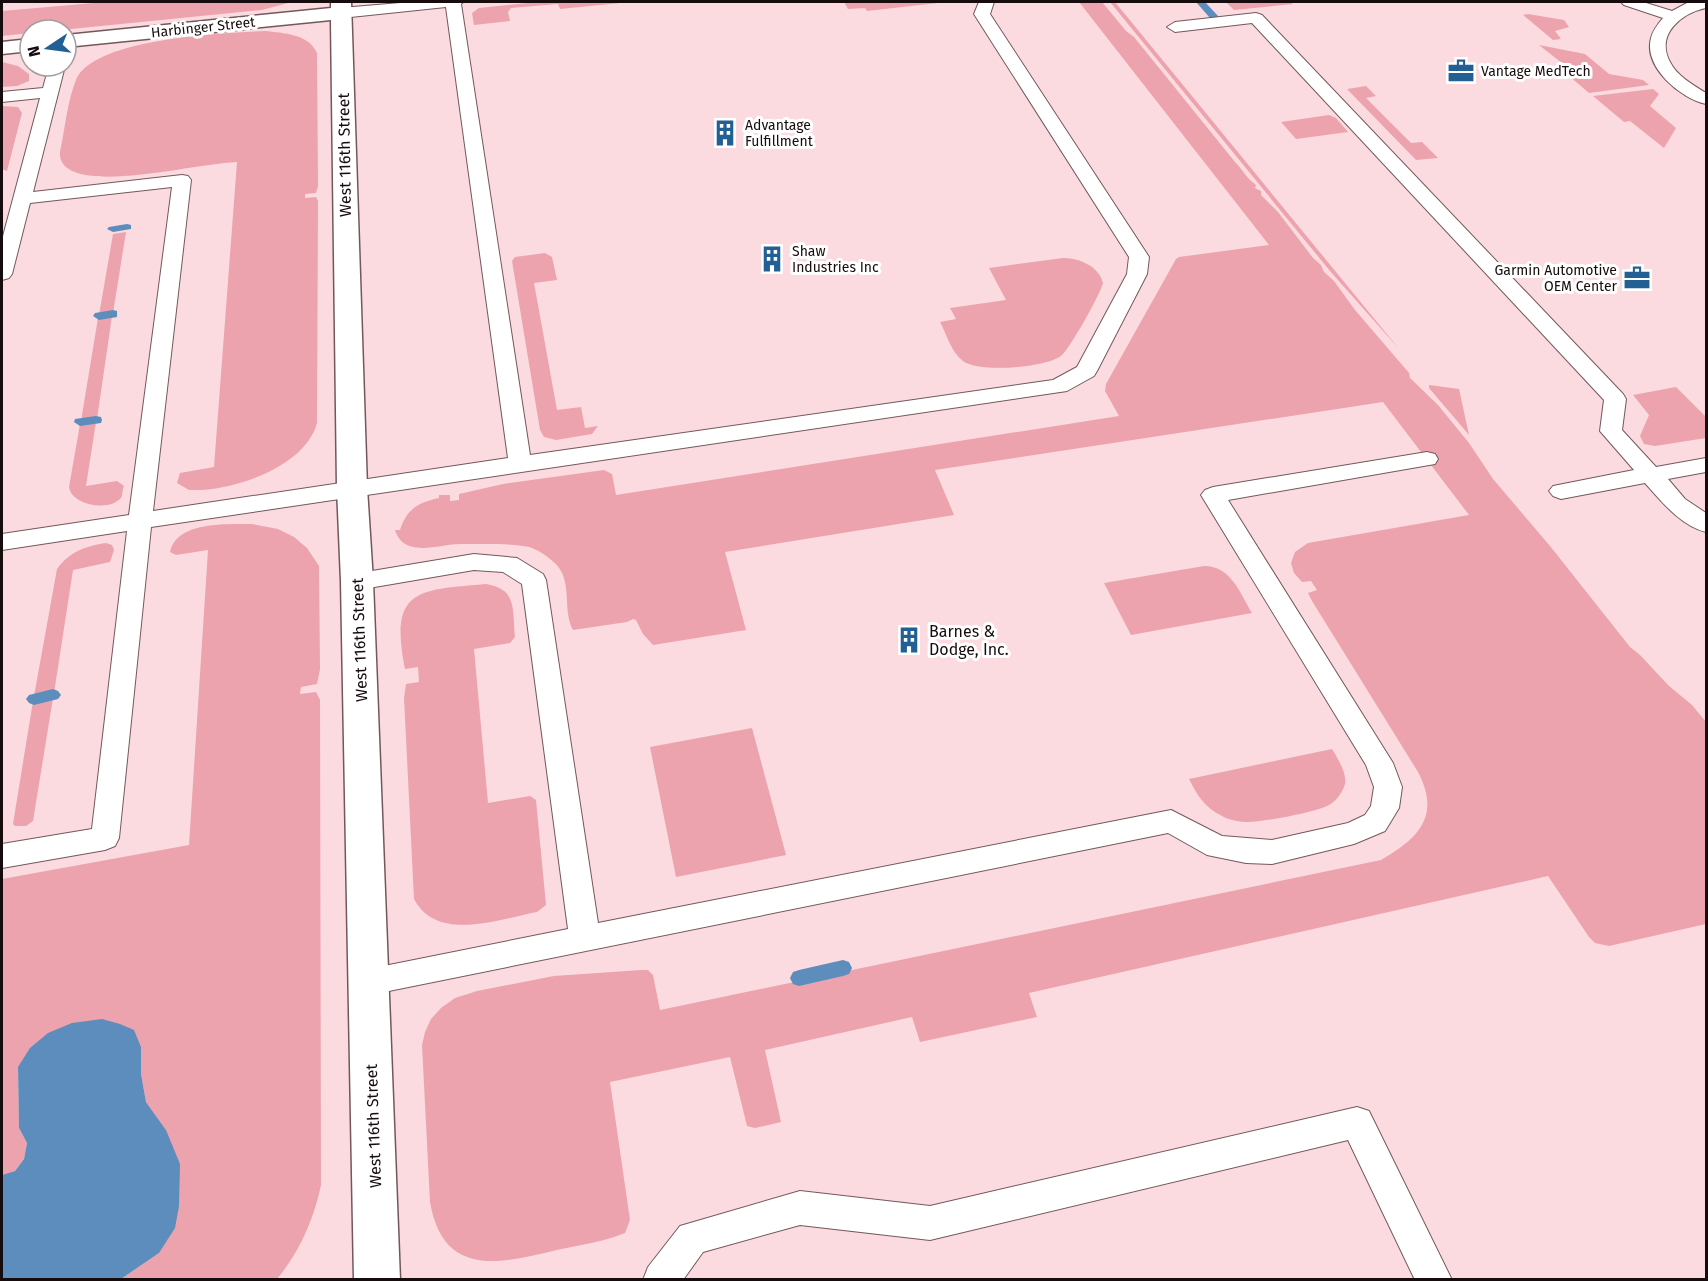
<svg xmlns="http://www.w3.org/2000/svg" width="1708" height="1281" viewBox="0 0 1708 1281" font-family="'Fira Sans',sans-serif">
<rect width="100%" height="100%" fill="#fbdbdf"/>
<!-- green -->
<path fill="#eca3ad" d="M105,2h187l-30,8 -201,20h-31v3l-28,3v-25z
M537,2h93l-70,7 -2,-5 -47,4 -3,4 2,9 -36,4 -2,-12 7,-5z
M844,2h103l-80,9 -2,-3 -17,1z
M1079,2h23l24,29 8,6 101,125c8,8 12,17 21,23l-1,3 6,3v4l17,17 35,46 8,7 3,7 10,9 21,29 54,63 1,5 28,27 31,38 24,36 57,67 80,101 10,8 29,31 23,19 14,17v202l-97,22 -14,-3 -6,-6 -41,-61 -519,117 8,24 -117,25 -8,-25 -147,33 16,72 -26,6 -8,-2 -17,-69 -120,25 20,138 -5,13c-21,9 -46,12 -68,17 -57,14 -114,28 -127,-48l-8,-157 3,-13 6,-13 10,-11 14,-10 22,-7 77,-15 87,-6h7l5,5 7,35 721,-150c38,-22 60,-44 37,-88l-106,-171 -4,-8 9,-3 -6,-9 -9,1 -8,-9 -3,-10 4,-11 13,-9 161,-28 -86,-113 -448,68 19,45 -229,37 21,78 -93,15 -10,-11 -7,-14 -3,-1 -6,3 -54,8c-11,-20 0,-48 -17,-66 -8,-7 -17,-14 -27,-17 -16,-4 -51,-3 -69,-3 -21,0 -56,15 -65,-14h5c7,-21 17,-27 39,-32v-3h11v6l9,-1v-6l44,-10 101,-14 8,4 4,21 503,-79 -14,-25 1,-7 70,-125 3,-2 90,-12z
M1110,2h5l284,347 -69,-78z
M1226,2h64l3,2 -59,6z
M1528,14l36,6 5,7 -14,4 6,8 -8,1 -30,-25z
M265,31c19,2 44,3 52,22l1,133 -2,7 -11,1v4l11,-1 2,4 -1,222c-12,45 -87,69 -128,67l-12,-7 3,-10 34,-6 23,-305c-41,2 -126,24 -162,10 -9,-3 -16,-10 -15,-20 5,-23 7,-50 16,-72 17,-42 148,-47 189,-49z
M1539,45l46,9 24,20 34,6 6,5 -60,8 -28,-24 6,-2z
M2,62l16,4 11,8v7l-12,5 -15,1z
M1366,86l10,10 -10,2 45,45 11,-1 16,16 -22,2 -69,-71z
M1653,89l6,5 -9,12 26,22 -12,20 -34,-27 -6,1 -31,-26z
M2,106l16,1 4,6 -15,58 -5,-2z
M1329,115l7,3 12,14 -52,7 -15,-17z
M126,232l-13,81 -14,2 14,-81z
M545,253l7,4 5,23 -23,3 23,127 24,-3 4,21 13,-2 -6,8 -36,6 -12,-3 -4,-7 -28,-169 3,-4z
M1063,258c16,0 36,8 40,25 -3,12 -33,65 -41,72 -14,13 -84,18 -99,6 -12,-9 -16,-26 -23,-39l16,-3 -6,-11 56,-8 -17,-32z
M112,316l-15,103 -16,2 17,-103z
M1429,385l30,4 10,46 -40,-47z
M1676,387l30,30v21l-51,8 -11,-2 -4,-8 9,-21 -16,-20z
M96,422l-10,64 31,-5 7,5c-1,1 -2,9 -2,10 -8,16 -50,11 -53,-9l11,-63z
M252,524l26,5 16,8 13,11 12,18 1,103 -3,15 -16,3 -1,7 16,-2 4,8 1,485c-7,34 -22,68 -44,94h-156l38,-26 7,-123 -20,-28 -5,-28v-27l-123,20 1,61 8,15 -3,16 -9,12 -13,4v-296l187,-34 19,-295 -32,5 -6,-3c6,-31 58,-28 82,-28z
M106,543l6,2 2,5 -4,12 -37,8 -19,123 -20,3 23,-127c12,-17 29,-23 49,-26z
M1204,566c27,0 36,27 48,47l-121,22 -27,-52z
M486,584c32,5 26,26 29,53l-5,6 -36,6 14,154 42,-7 6,4 10,105 -9,7c-38,7 -100,31 -123,-13l-10,-201 2,-14 13,-2 -1,-15 -13,2c-16,-80 12,-79 81,-85z
M53,698l-20,123 -7,5h-11l-2,-2 20,-123z
M752,728l34,127 -110,22 -26,-130z
M1332,749c6,10 17,27 12,38 -3,7 -8,14 -15,18 -13,7 -65,17 -81,17 -8,0 -19,-2 -26,-6 -17,-8 -25,-21 -33,-37z"/>
<!-- water -->
<path fill="#5c8dbd" d="M102,1019l18,5 14,6 7,17v27l5,28 20,28 14,34 -1,42 -4,22 -16,25 -38,26h-119v-104l13,-4 9,-12 3,-16 -8,-15 -1,-61 12,-19 18,-15 24,-10z"/>
<g fill="none" stroke-linecap="round" stroke-linejoin="round">
<!-- stream -->
<path fill="#5c8dbd" fill-rule="evenodd" d="M1196,2h9l13,14 -2,2h-6z
M127,224l4,1v4l-18,3 -6,-3 2,-2z
M113,310l4,1v6l-18,3 -6,-4 2,-3z
M96,416l5,1 1,3 -1,3 -21,3 -6,-4 1,-3z
M53,689l5,2 3,4 -3,4 -24,6 -5,-2 -3,-4 3,-4z
M843,960l6,2 3,6 -3,6 -6,2 -44,10 -6,-2 -3,-6 3,-6 6,-2z"/>
<!-- lane casing -->
<g stroke="#73585b" stroke-width="2">
<path id="lane" d="M412,2h51l-2,2 69,451 523,-75 24,-13 50,-93 2,-17 -155,-243 5,-12h15l-4,12 159,243 -2,17 -50,97 -3,5 -27,15 -916,136 -32,311 -4,8 -10,4 -103,18v-24l90,-15 35,-298 -125,19v-16l127,-19 43,-328 -142,16 -18,71 -3,4 -7,2v-40l38,-142 -38,4v-10l41,-4 6,-22h16l-32,126 149,-17 6,1 3,4 -38,331 355,-53 -62,-451 -105,11 -8,-5 8,-5z
M1621,2h22l29,9 15,-8 19,-1v6c-24,5 -51,26 -36,54 7,14 23,23 36,31v11c-25,-5 -63,-37 -55,-66 2,-8 7,-14 12,-20l-39,-13z
M1256,13l6,2 361,379 3,5 -4,31 34,37 50,-9v14l-38,7 17,20 21,14v19c-25,-6 -44,-30 -61,-49l-84,16 -8,-3 -4,-5 4,-5 81,-16 -34,-39 4,-31 -352,-377 -77,9 -8,-5 8,-5z
M1427,452l8,2 3,5 -3,5 -207,36 165,263 9,24 -3,21 -14,23 -31,13 -82,20 -26,-1 -39,-8 -39,-22 -799,162 -11,-3 -4,-10 4,-10 11,-3 199,-40 -46,-345 -19,-12 -29,-2 -117,20 -9,-3 -3,-6 3,-6 126,-21 43,4 26,16 3,6 52,343 573,-113 51,26 50,4 76,-17 17,-8 6,-9 3,-19 -8,-22 -165,-270 4,-5 8,-3z
M1357,1107l12,4 83,169h-37l-67,-140 -418,100 -130,-15 -97,27 -20,28h-40l5,-13 32,-41 120,-35 130,15z"/>
</g>
<!-- street casing -->
<g stroke="#73585b" stroke-width="3">
<path id="street" d="M331,2h20l16,486 6,93 27,699h-46l-13,-699 -4,-93 -6,-468 -265,27v-12l265,-27z
M30,39v12l-28,3v-12z"/>
</g>
<!-- lane -->
<use href="#lane" fill="#fff" fill-rule="evenodd"/>
<!-- street -->
<use href="#street" fill="#fff" fill-rule="evenodd"/>
</g>
<!-- icons -->
<defs>
<g id="office-bare" transform="scale(2.07)"><path d="M-6-3h4V-5.5h4V-3h4V5H-6ZM-1-4.5V-3h2v-1.5ZM-6 0V1H6V0Z" fill="#215f95" stroke="#fff" stroke-width="2.5" paint-order="stroke"/></g>
<g id="building-bare" transform="scale(2.07)"><path d="M-4-6H4V6H1V3H-1V6H-4ZM-2.5-4.3h1.7v1.8h-1.7ZM.8-4.3h1.7v1.8H.8ZM-2.5-1h1.7V.8h-1.7ZM.8-1h1.7V.8H.8Z" fill="#215f95" stroke="#fff" stroke-width="2.5" paint-order="stroke"/></g>
</defs>
<g fill-rule="evenodd">
<use href="#office-bare" x="1461" y="71"/>
<use href="#building-bare" x="725" y="133"/>
<use href="#building-bare" x="772" y="259"/>
<use href="#office-bare" x="1637" y="278"/>
<use href="#building-bare" x="909" y="640"/>
</g>
<g text-anchor="middle" stroke-width="6" stroke-linejoin="round" paint-order="stroke">
<!-- far-street labels -->
<g font-size="14" fill="#160b0d" stroke="#fff">
<text transform="translate(203 27) rotate(-6)" y="5">Harbinger Street</text>
</g>
<!-- far-poi labels -->
<g font-size="14" fill="#160b0d" stroke="#fff" text-anchor="start">
<text x="1481" y="76">Vantage MedTech</text>
<text x="745" y="130">Advantage<tspan x="745" dy="16">Fulfillment</tspan></text>
<text x="792" y="256">Shaw<tspan x="792" dy="16">Industries Inc</tspan></text>
<text x="1617" y="275" text-anchor="end">Garmin Automotive<tspan x="1617" dy="16">OEM Center</tspan></text>
</g>
<!-- street labels -->
<g font-size="16" fill="#160b0d" stroke="#fff">
<text transform="translate(344 155) rotate(-91)" y="6">West 116th Street</text>
<text transform="translate(359 640) rotate(-92)" y="6">West 116th Street</text>
<text transform="translate(373 1126) rotate(-92)" y="6">West 116th Street</text>
</g>
<!-- poi labels -->
<g font-size="16" fill="#160b0d" stroke="#fff" text-anchor="start">
<text x="929" y="637">Barnes &amp;<tspan x="929" dy="18">Dodge, Inc.</tspan></text>
</g>
</g>
<!-- border -->
<rect width="1708" height="1281" fill="none" stroke="#160b0d" stroke-width="6"/>
<!-- north arrow -->
<g transform="translate(48 48) rotate(257)"><circle r="28" fill="#ffffff" stroke="#a29d9e" stroke-width="1.5"/>
<path d="M0-4.5L10 22L0 15L-10 22Z" fill="#215f95"/>
<text y="-9" font-size="16" font-weight="bold" text-anchor="middle" fill="#160b0d">N</text>
</g>
</svg>
